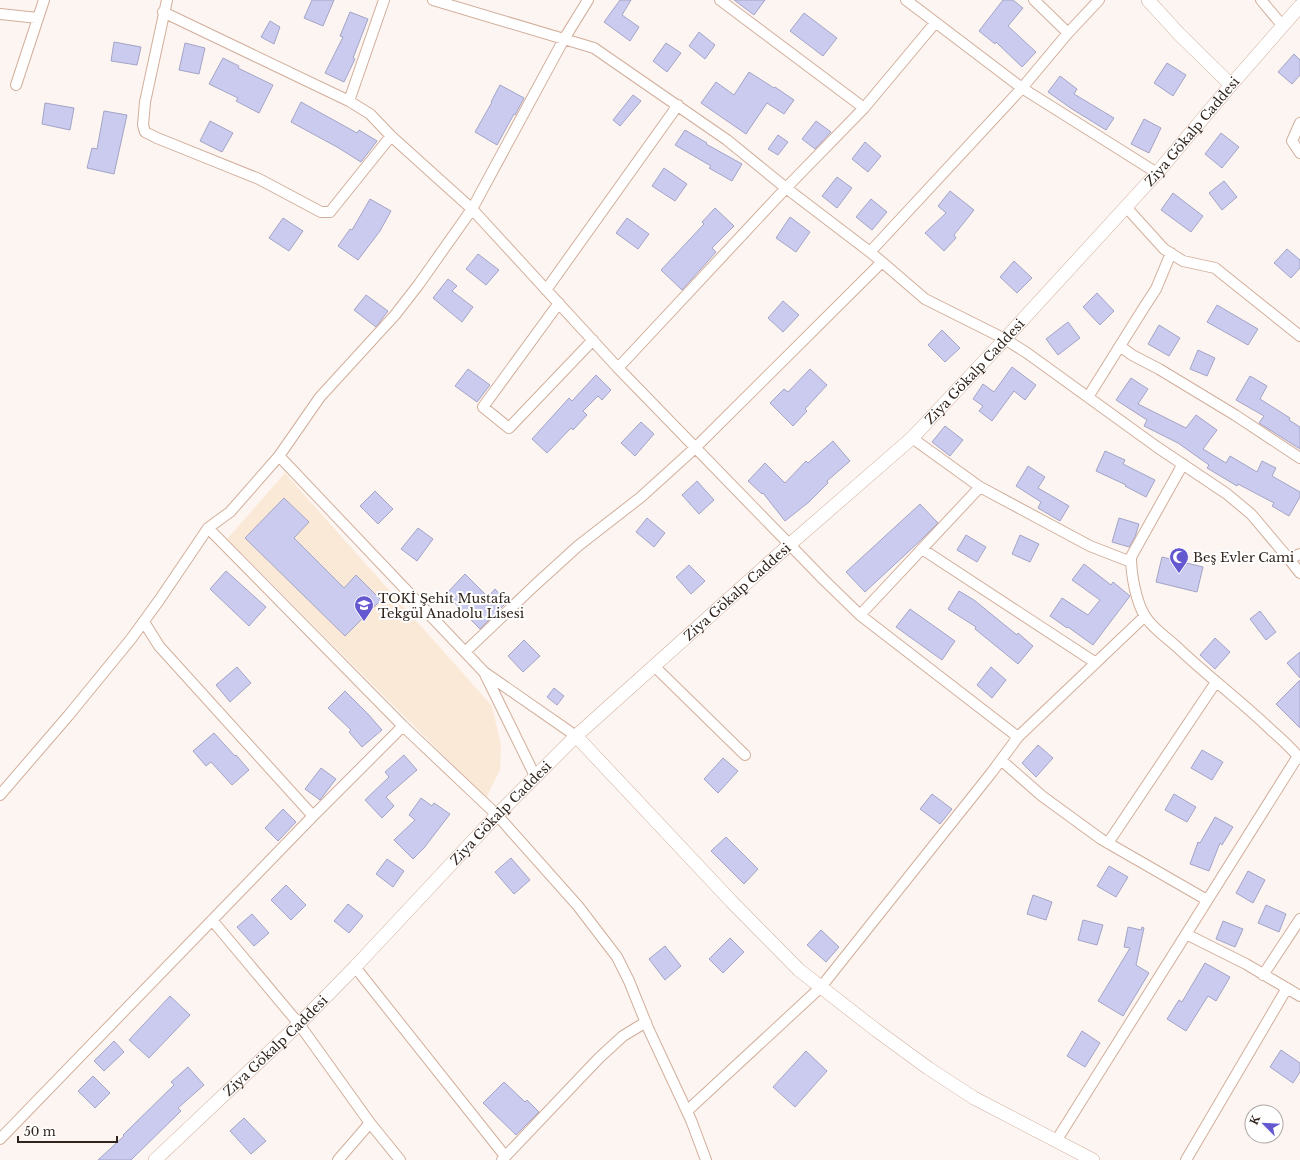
<svg xmlns="http://www.w3.org/2000/svg" width="1300" height="1160" viewBox="0 0 1300 1160" font-family="'Libre Baskerville',serif">
<rect width="100%" height="100%" fill="#fdf5f1"/>
<!-- education -->
<path fill="#fbe9d8" d="M285,473l207,233 9,39 -1,25 -14,28 -259,-259z"/>
<!-- building -->
<path fill="#cbcbef" stroke="#a3a4c6" d="M312,0h22l-11,26 -19,-8z
M620,0h11l-9,15 17,12 -9,14 -26,-19z
M734,0h31l-11,15z
M1003,0h10l10,8 -15,18 28,26 -14,15 -26,-25 -1,2 -16,-13z
M350,12l18,7 -15,39 2,1 -11,23 -19,-9 18,-36 -3,-1z
M804,13l33,25 -14,18 -33,-25z
M270,21l10,6 -6,17 -13,-7z
M699,32l16,13 -10,14 -16,-13z
M114,42l27,5 -4,18 -26,-4z
M185,43l20,5 -6,26 -20,-4z
M666,43l15,10 -14,19 -14,-11z
M1294,54l6,6v15l-8,9 -14,-12z
M223,58l16,8 -1,2 35,17 -14,28 -23,-12 2,-3 -29,-14z
M1167,63l19,12 -13,21 -19,-13z
M749,72l25,16 1,-1 19,13 -10,14 -17,-11 -21,31 -45,-31 15,-21 18,13z
M1060,76l17,13 -3,5 40,24 -8,12 -34,-21 -24,-17z
M500,85l24,13 -9,17 -1,-1 -17,31 -22,-13 17,-30h-1z
M633,95l8,6 -21,25 -7,-6z
M301,102l56,31 2,-3 18,11 -16,21 -24,-15 -46,-25z
M45,103l29,5 -4,22 -28,-6z
M104,111l23,4 -13,59 -27,-6 5,-20 5,1z
M1144,119l17,9 -12,25 -18,-9z
M210,121l23,12 -11,19 -22,-11z
M816,121l15,11 -16,17 -13,-10z
M685,130l22,13 -1,1 36,20 -10,17 -23,-13 2,-2 -36,-21z
M1221,133l18,14 -17,21 -17,-14z
M778,135l10,7 -10,13 -10,-6z
M865,142l16,14 -13,16 -16,-13z
M664,168l23,16 -12,17 -23,-15z
M837,177l15,11 -15,20 -15,-12z
M1224,181l13,16 -15,13 -13,-17z
M950,191l24,19 -20,25 2,3 -12,13 -19,-18 21,-20 -8,-7z
M1173,193l30,23 -12,16 -30,-22z
M370,199l21,12 -11,20 -22,29 -20,-14 12,-17 2,1z
M871,199l16,13 -15,18 -16,-13z
M715,208l19,18 -22,22 4,4 -34,38 -21,-20 43,-46 -2,-2z
M790,217l20,15 -14,20 -20,-14z
M283,218l20,13 -14,20 -20,-13z
M627,218l22,16 -11,15 -22,-16z
M1287,249l13,11v8l-9,10 -17,-15z
M478,254l21,16 -13,15 -20,-16z
M1014,261l18,17 -15,15 -17,-16z
M448,279l9,7 -5,5 21,16 -11,15 -29,-24z
M1097,293l17,18 -14,14 -17,-18z
M366,295l22,16 -12,16 -22,-17z
M783,301l16,14 -16,17 -15,-14z
M1217,305l41,24 -10,16 -41,-23z
M1068,322l12,16 -22,17 -12,-16z
M1159,325l21,13 -11,18 -21,-12z
M942,330l18,18 -15,14 -17,-17z
M1198,350l17,8 -8,18 -17,-7z
M1012,367l24,18 -11,15 -11,-9 -22,30 -13,-10 4,-5 -10,-7 10,-15 11,8z
M468,369l22,16 -13,17 -22,-16z
M810,369l17,16 -22,24 2,2 -14,15 -23,-23 14,-14 4,3z
M596,375l15,15 -9,10 -4,-4 -15,15 4,4 -14,15 -2,-2 -24,25 -15,-14 37,-41 3,3z
M1250,376l17,10 -7,13 30,19 -1,2 11,7v22l-41,-26 5,-7 -28,-16z
M1131,378l17,11 -10,15 48,24 10,-13 21,15 -14,19 23,14 4,-7 27,16 5,-11 14,7 -4,8 28,16v5l-11,19 -17,-10 2,-3 -36,-19 -1,2 -30,-18 2,-3 -31,-22 -34,-17 3,-6 -31,-20z
M641,422l13,12 -19,22 -14,-13z
M945,426l18,14 -13,16 -18,-14z
M833,441l17,20 -23,20 1,2 -19,19 -24,19 -22,-28 -1,1 -14,-13 17,-18 20,20 21,-22 2,2z
M1105,451l20,9 -2,4 32,16 -9,17 -21,-11 1,-1 -30,-14z
M1028,466l17,11 -7,11 31,18 -9,15 -22,-13 3,-6 -25,-16z
M697,481l17,19 -15,14 -17,-19z
M375,491l18,18 -15,15 -18,-18z
M284,498l25,24 -15,16 50,50 12,-13 25,25 -36,36 -100,-98z
M920,504l18,19 -17,17 -56,52 -19,-20z
M647,518l18,15 -11,14 -18,-15z
M1119,518l20,6 -4,13 -6,10 -17,-5z
M418,528l15,11 -16,22 -16,-12z
M966,535l20,12 -9,15 -20,-12z
M1020,535l19,9 -9,18 -18,-8z
M1162,557l41,10 -6,25 -41,-10z
M1084,564l27,21 2,-3 17,14 -37,49 -25,-18 -1,1 -17,-12 12,-18 26,17 12,-15 -28,-20z
M689,565l16,16 -14,13 -15,-17z
M226,571l40,36 -17,19 -39,-37z
M465,574l23,23 7,-8 12,13 -27,27 -34,-35z
M959,591l15,9 43,35 1,-2 15,13 -15,18 -43,-35 1,-2 -28,-18z
M910,609l45,32 -13,19 -46,-33z
M1260,611l16,21 -10,8 -16,-21z
M1215,638l15,14 -15,17 -15,-14z
M524,640l16,16 -17,16 -15,-16z
M1300,652v26l-13,-15z
M237,667l14,16 -21,19 -14,-17z
M991,667l15,13 -14,18 -15,-13z
M1300,680v48l-24,-24z
M554,688l10,8 -7,9 -10,-8z
M345,691l23,23 14,16 -20,17 -13,-15 2,-2 -23,-22z
M214,733l21,23 1,-1 13,15 -17,15 -21,-23 -5,4 -13,-15z
M1038,745l15,13 -17,19 -14,-14z
M1202,750l21,12 -11,18 -21,-12z
M404,755l13,15 -31,27 8,9 -12,12 -17,-18 24,-23 -4,-5z
M723,758l15,13 -20,22 -14,-14z
M321,768l15,11 -16,21 -15,-11z
M932,794l20,15 -12,15 -20,-15z
M1174,794l22,13 -9,15 -22,-12z
M421,798l11,8 2,-3 16,11 -26,34 -11,11 -19,-19 21,-20 -6,-5z
M283,809l13,13 -18,19 -13,-13z
M1215,817l18,10 -11,18 -2,-2 -11,28 -19,-7 8,-22 2,1z
M726,837l32,32 -14,15 -33,-33z
M511,858l19,22 -16,14 -19,-22z
M387,859l17,12 -11,16 -17,-13z
M1109,866l19,11 -12,20 -19,-11z
M1248,871l17,9 -12,23 -17,-10z
M286,885l20,20 -15,15 -20,-20z
M1033,895l19,7 -6,18 -19,-6z
M348,904l15,12 -14,17 -15,-12z
M1266,905l20,9 -7,18 -21,-9z
M252,914l17,19 -15,13 -17,-19z
M1083,920l20,5 -6,20 -19,-5z
M1223,921l20,8 -8,18 -19,-8z
M1128,927l13,3 1,-3 2,1 -8,37 13,8 -26,43 -25,-15 32,-53 -6,-1z
M821,930l18,17 -13,15 -19,-17z
M730,938l14,14 -21,21 -14,-14z
M665,946l16,20 -16,14 -16,-21z
M1205,963l25,14 -14,24 -8,-5 -22,35 -19,-12 12,-19 3,2z
M170,996l20,19 -41,43 -20,-18z
M1082,1031l18,12 -15,24 -18,-11z
M114,1041l10,11 -20,19 -10,-10z
M1281,1050l19,13v9l-7,11 -23,-16z
M806,1051l21,20 -32,36 -22,-20z
M188,1067l16,18 -26,23 3,3 -50,49h-33l26,-24 -1,-1 51,-50 -3,-3z
M93,1076l17,17 -15,15 -17,-17z
M504,1082l21,20 2,-2 12,12 -23,23 -33,-32z
M244,1118l22,23 -15,13 -21,-23z"/>
<g fill="none" stroke-linecap="round" stroke-linejoin="round">
<!-- minor casing -->
<g stroke="#d2ae9b" stroke-width="12">
<path id="minor" d="M167,0l-22,102 -2,23 2,7 12,6 102,41 62,33h9l61,-76
M433,0l161,48 133,92 59,48 84,64
M720,0l144,108
M906,0l116,88 135,85
M1034,0l34,33
M1261,0l21,25
M163,12l186,89 21,13 21,22 81,73 146,159 206,212 36,35 158,122
M0,14l38,4
M16,85l28,-85
M349,101l35,-101
M1300,123l-8,18 8,12
M1126,207l38,42 19,12 32,7 85,68
M882,262l43,37 80,40 22,14 130,94 70,47 24,20 38,45 11,14
M546,290l132,-185
M559,303l-76,104 26,21 84,-88
M1120,346l12,9 27,14 76,46 65,43
M618,368l168,-180 78,-80 71,-85
M1088,397l55,-88 13,-20 15,-36
M912,438l68,49 110,59 41,16
M279,456l205,216 92,64
M1183,464l-52,93c0,17 5,45 14,59 7,12 21,21 31,30 30,29 64,54 94,83 10,9 22,19 30,30
M208,528l195,198 94,89 81,91 39,51 12,24 19,47 43,92 15,40
M922,549l174,114
M1289,559l11,-5
M860,615l120,-128
M144,622l15,24 154,170
M465,652l69,-66 44,-40 63,-49 54,-49 187,-186 -12,-10 152,-164 46,-55 31,-33
M654,666l91,89
M485,674l50,102
M1001,760l41,36 59,43 106,61
M0,795l68,-79 63,-77 29,-40 48,-71 22,-16 49,-56 41,-59 75,-82 24,-31 53,-75 92,-170 24,-39
M1108,843l108,-161
M212,920l87,104 71,99 30,37
M1186,934l60,30 54,32
M355,967l150,189
M1263,975l37,-56
M687,1111l134,-124 171,-215 26,-35 127,-121
M0,1139l313,-323 90,-90
M1056,1141l242,-385
M338,1160l32,-37
M502,1160l97,-102 24,-22 23,-14
M1186,1160l101,-172"/>
</g>
<!-- tertiary casing -->
<g stroke="#d2ae9b" stroke-width="14">
<g id="tertiary">
<path d="M1148,0l31,34 52,51"/>
<path d="M576,736l155,165 68,69 77,60 52,38 46,30 119,62"/>
<path id="s1" d="M155,1160l144,-136 56,-57 142,-152 79,-79 213,-191 123,-107 93,-99 152,-166 74,-88 69,-79"/>
</g>
</g>
<!-- minor -->
<use href="#minor" stroke="#fff" stroke-width="10"/>
<!-- tertiary -->
<use href="#tertiary" stroke="#fff" stroke-width="13"/>
</g>
<!-- icons -->
<defs>
<g id="mosque-pin" transform="scale(1)"><path d="M0 17L-7.5 6A9.5 9.5 0 1 1 7.5 6Z" fill="#6458d1" stroke="#fff"/><path d="M3.5-4.9A6 6 0 1 0 3.5 4.9A5 5 0 1 1 3.5-4.9Z" fill="#fff"/></g>
<g id="school-pin" transform="scale(1)"><path d="M0 17L-7.5 6A9.5 9.5 0 1 1 7.5 6Z" fill="#6458d1" stroke="#fff"/><path d="M0-5L7-2L0 1L-7-2ZM-4 1L0 2.5L4 1V4Q0 6-4 4Z" fill="#fff"/></g>
</defs>
<g fill-rule="evenodd">
<use href="#mosque-pin" x="1179" y="557"/>
<use href="#school-pin" x="364" y="605"/>
</g>
<g text-anchor="middle" stroke-width="4" stroke-linejoin="round" paint-order="stroke">
<!-- street labels -->
<g font-size="13" fill="#31241c" stroke="#fff">
<text dy="5" stroke="none"><textPath href="#s1" startOffset="1462">Ziya Gökalp Caddesi</textPath></text>
<text dy="5" stroke="none"><textPath href="#s1" startOffset="1138">Ziya Gökalp Caddesi</textPath></text>
<text dy="5" stroke="none"><textPath href="#s1" startOffset="814">Ziya Gökalp Caddesi</textPath></text>
<text dy="5" stroke="none"><textPath href="#s1" startOffset="490">Ziya Gökalp Caddesi</textPath></text>
<text dy="5" stroke="none"><textPath href="#s1" startOffset="166">Ziya Gökalp Caddesi</textPath></text>
</g>
<!-- poi labels -->
<g font-size="13" fill="#31241c" stroke="#fff" text-anchor="start">
<text x="1193" y="562">Beş Evler Cami</text>
<text x="378" y="603">TOKİ Şehit Mustafa<tspan x="378" dy="15">Tekgül Anadolu Lisesi</tspan></text>
</g>
</g>
<!-- north arrow -->
<g transform="translate(1264 1124) rotate(294)"><circle r="19" fill="#ffffff" stroke="#ada7a4"/>
<path d="M0-3L7 15L0 10L-7 15Z" fill="#6458d1"/>
<text y="-6" font-size="11" font-weight="bold" text-anchor="middle" fill="#31241c">K</text>
</g>
<!-- scale -->
<path d="M18 1136v6h99v-6" fill="none" stroke="#31241c" stroke-width="2"/>
<text x="24" y="1136" font-size="12" fill="#31241c" stroke="#ffffff" stroke-width="3" paint-order="stroke">50 m</text>
</svg>
